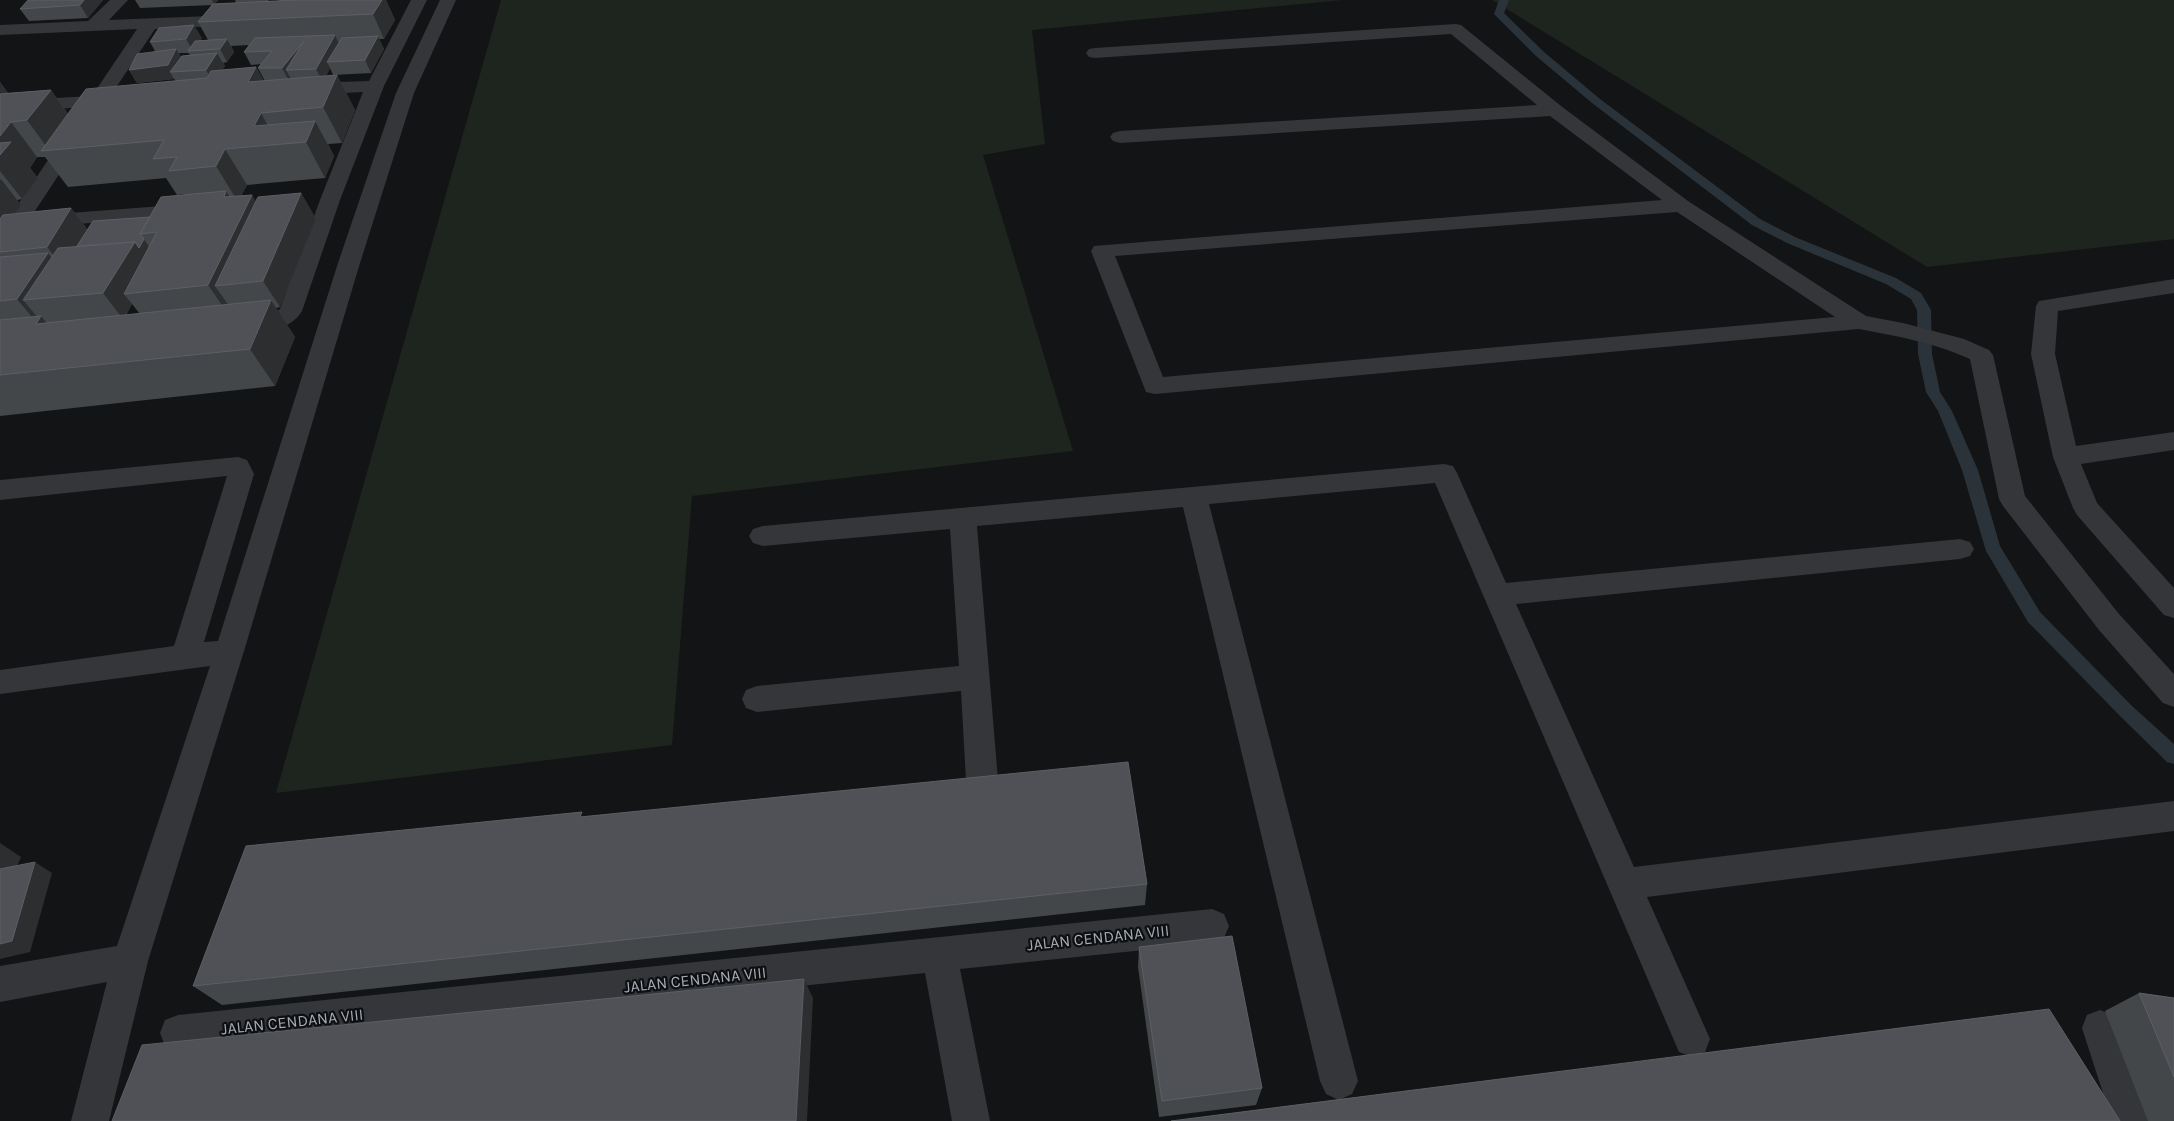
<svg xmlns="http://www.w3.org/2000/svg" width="2174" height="1121" viewBox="0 0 2174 1121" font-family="Karla,sans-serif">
<rect width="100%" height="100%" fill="#131415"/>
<!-- green -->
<path fill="#1d251e" d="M501,0h842l-311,30 13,114 -62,11 90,296 -381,45 -20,249 -396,48z
M1492,0h682v239l-247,28z"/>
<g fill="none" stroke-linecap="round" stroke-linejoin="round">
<!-- stream -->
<path fill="#293339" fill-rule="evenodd" d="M1499,0h10l-5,13 40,39 56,47 160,120 35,18 101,41 25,15 10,17 1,44 8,38 12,19 26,59 22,76 40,66 91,93 43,39v20l-7,-2 -48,-47 -91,-93 -42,-71 -24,-81 -24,-59 -12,-19 -8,-38 -1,-44 -6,-11 -25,-15 -99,-41 -35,-18 -160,-122 -56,-47 -42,-42z"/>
<!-- minor -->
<path fill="#34363a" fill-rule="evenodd" d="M110,0h18l-19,20 127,-5 6,1 3,4 -3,4 -6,1 -81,4 -44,66 14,1 2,4 -2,4 -21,2 -96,146 -8,1v-22l84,-124 -84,6v-12l92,-5 45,-67 -137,6v-10l88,-4z
M411,0h16l-43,86 -44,114 -38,111c-12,20 -42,25 -64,19l-3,-5 3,-5 32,-4 10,-7 40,-109 43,-108 -57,3 -7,-2 -2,-4 2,-4 7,-2 63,-2z
M440,0h16l-42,93 -54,170 -116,388 -96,310 -39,160h-38l36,-139 -107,20v-36l117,-20 93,-280 -210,28v-24l174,-24 53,-170 -227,24v-20l238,-23 9,3 7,14 -50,168 14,-1 120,-378 58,-170z
M1455,24l6,1 100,81 127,95 178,115 37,7 61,16 25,11 4,5 32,141 94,118 55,60v33l-11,-4 -64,-73 -96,-124 -4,-7 -29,-140c-35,-16 -73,-23 -111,-30l-704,65 -9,-2 -55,-141 3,-5 568,-46 -112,-84 -430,27 -7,-2 -3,-4 3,-4 7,-2 417,-26 -86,-71 -356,24 -6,-1 -3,-4 3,-4 6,-1zM1677,212l158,105 -672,60 -48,-121z
M189,204l7,2 3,4 -3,4 -153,13 -7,-2 -3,-4 3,-4 7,-2z
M2174,279v14l-116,18 -3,43 21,92 98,-14v18l-93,14 16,39 77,85v30l-10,-3 -87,-100 -4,-7 -20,-51 -22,-103 5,-48 3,-5z
M1444,464l9,2 4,7 49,110 454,-44 10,3 4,7 -4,7 -10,3 -444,45 118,263 540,-66v30l-527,66 63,142 -5,13 -13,5 -13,-5 -244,-569 -226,21 149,577 -6,13 -13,6 -13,-6 -6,-13 -137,-574 -206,19 21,254 -5,10 -11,4 -11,-4 -5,-10 -5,-89 -204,21 -11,-4 -4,-9 4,-9 11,-4 202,-20 -9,-137 -187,17 -10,-3 -4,-7 4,-7 10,-3z
M1212,909l12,5 5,12 -5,12 -12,5 -252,26 30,152h-38l-27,-148 -747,78 -13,-5 -5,-13 5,-13 13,-5z
M2100,1010l13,5 37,106h-38l-30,-93 5,-13z"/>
</g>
<!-- wall -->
<path fill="#44474a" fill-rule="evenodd" d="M84,0h19l-15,18 -59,3 -9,-12z
M135,0h83l-3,4 21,-1 -1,-3h34l-1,1h11v-1h107l9,20 -11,19h-5l5,10 -13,24 -38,2 -3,-7 -4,8 11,-1 18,35 -13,33 -14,1 6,12 -9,22 -78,7 -6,11 15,5 45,-8 15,26 -36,88 -4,1 19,29 -20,49 -275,30v-334l8,11 43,-3 17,24 108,-33 -2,-2 -37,4 -8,-13 26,-19 -5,-9 52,-4 -2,3 8,-1 -10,-18 14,-17 -72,3zM249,45l-5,7 7,13 10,-1 -3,4 7,13h-1l-8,-14 -34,3 3,-4 -2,-3 4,-1 7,-10 -3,-6zM179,53h9l2,2 -9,2zM37,157h8l23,30 98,-9 11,17 7,-1 1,1 -35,22 -62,13 -17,-22 -57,6 7,-9 -4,-5 5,-1 16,-21 -8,-10zM132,304l8,10 -14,1z
M585,817l562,67 -2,21 -923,100 -29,-19z
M1139,947l123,141 -6,17 -97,12 -21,-150z
M2139,993l35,5v123h-26l-43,-110z"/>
<!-- shaded-wall -->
<path fill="#2c2e30" d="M84,0h19l-15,18 -8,-13z
M212,0h6l-4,5z
M382,0h4l9,20 -11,19 -11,-25z
M194,25l8,13 -8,13h-1l-7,-12z
M335,35l6,13 -14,14 3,6 -7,14 -7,-13z
M378,36l6,13 -13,24 -6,-13z
M227,39l7,13 -7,10 -7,-13z
M304,41l-18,29 5,9 -2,2 -7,-13z
M176,49l8,13 -14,10 4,7 -37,4 -8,-13z
M217,53l8,13 -11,17 -8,-13z
M256,67l20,35 -28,-20z
M337,75l18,35 -13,33 -19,-36z
M0,82l22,30 -11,10 26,35 -7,11 8,10 -16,21 -22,-28z
M51,90l24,35 -26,25 -22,-30z
M261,113l17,31 -24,-18z
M315,121l19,35 -9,22 -19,-36z
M225,149l22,36 -9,17 -22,-36z
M1,179l20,26 -18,25 -3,-3v-47z
M226,191l16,25 10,-21 16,26 -53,65 14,20 -3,5 -18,-26 16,-88z
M301,193l15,26 -36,88 -17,-26z
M71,208l20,26 -23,40 -21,-27z
M144,239l9,14 -29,41 8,10 -9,15 -20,-26 32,-51z
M48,253l21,26 -46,21 16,19 2,-3 31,37 -36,-29 1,-1 -20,-24z
M271,300l24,37 -20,49 -25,-37z
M0,843l21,14 -21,47z
M35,862l17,11 -22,79 -30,7v-15z
M804,979l9,19 -6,123h-11z"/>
<!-- building -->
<path fill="#4f5156" stroke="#5c5f65" d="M28,0h56l-4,5 -60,4z
M297,0h85l-9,14 -175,8 15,-18z
M194,25l-8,14 -36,3 9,-14z
M335,35l-19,34 -30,1 18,-29 -22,27h-24l14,-17 -28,1 11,-14z
M378,36l-13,24 -38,2 15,-24z
M227,39l-7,10 -32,2 7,-10z
M176,49l-8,16 -39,5 8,-16z
M217,53l-11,17 -36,2 12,-16z
M256,67l-8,15 89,-7 -14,32 -62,6 -7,13 61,-5 -9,21 -81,7 -9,17 -47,5 8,-14 -24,2 11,-19 -123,11 45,-62 121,-11 4,-7z
M51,90l-24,30 -16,2 -11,14v-42z
M11,142l-11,13v-12z
M226,191l-2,6 28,-2 -44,90 -84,9 33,-62 -17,2 21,-37z
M301,193l-38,88 -48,5 43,-89z
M71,208l-24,39 -47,5v-33l3,-4z
M150,217l-10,17 4,5 -5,9 -4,-6 -58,4 16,-25z
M135,242l-32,51 -80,7 35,-52z
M48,253l-31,46 -17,2v-44z
M271,300l-21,49 -250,26v-55l41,-4 -5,8z
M1128,762l19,122 -954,102 53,-140 336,-34 -2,5z
M35,862l-23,79 -12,3v-75z
M1232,936l30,152 -100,13 -23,-154z
M804,979l-8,142h-684l30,-76z
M2139,993l35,5v79z
M2049,1009l71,112h-949z"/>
<g text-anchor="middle" stroke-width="4.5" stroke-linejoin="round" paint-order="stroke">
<!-- near-street labels -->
<g font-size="16" fill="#a5abb6" stroke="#0e0f10">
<text transform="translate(1098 937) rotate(-6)" y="6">JALAN CENDANA VIII</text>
<text transform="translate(695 979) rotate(-6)" y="6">JALAN CENDANA VIII</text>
<text transform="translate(292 1021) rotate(-6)" y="6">JALAN CENDANA VIII</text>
</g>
</g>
</svg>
